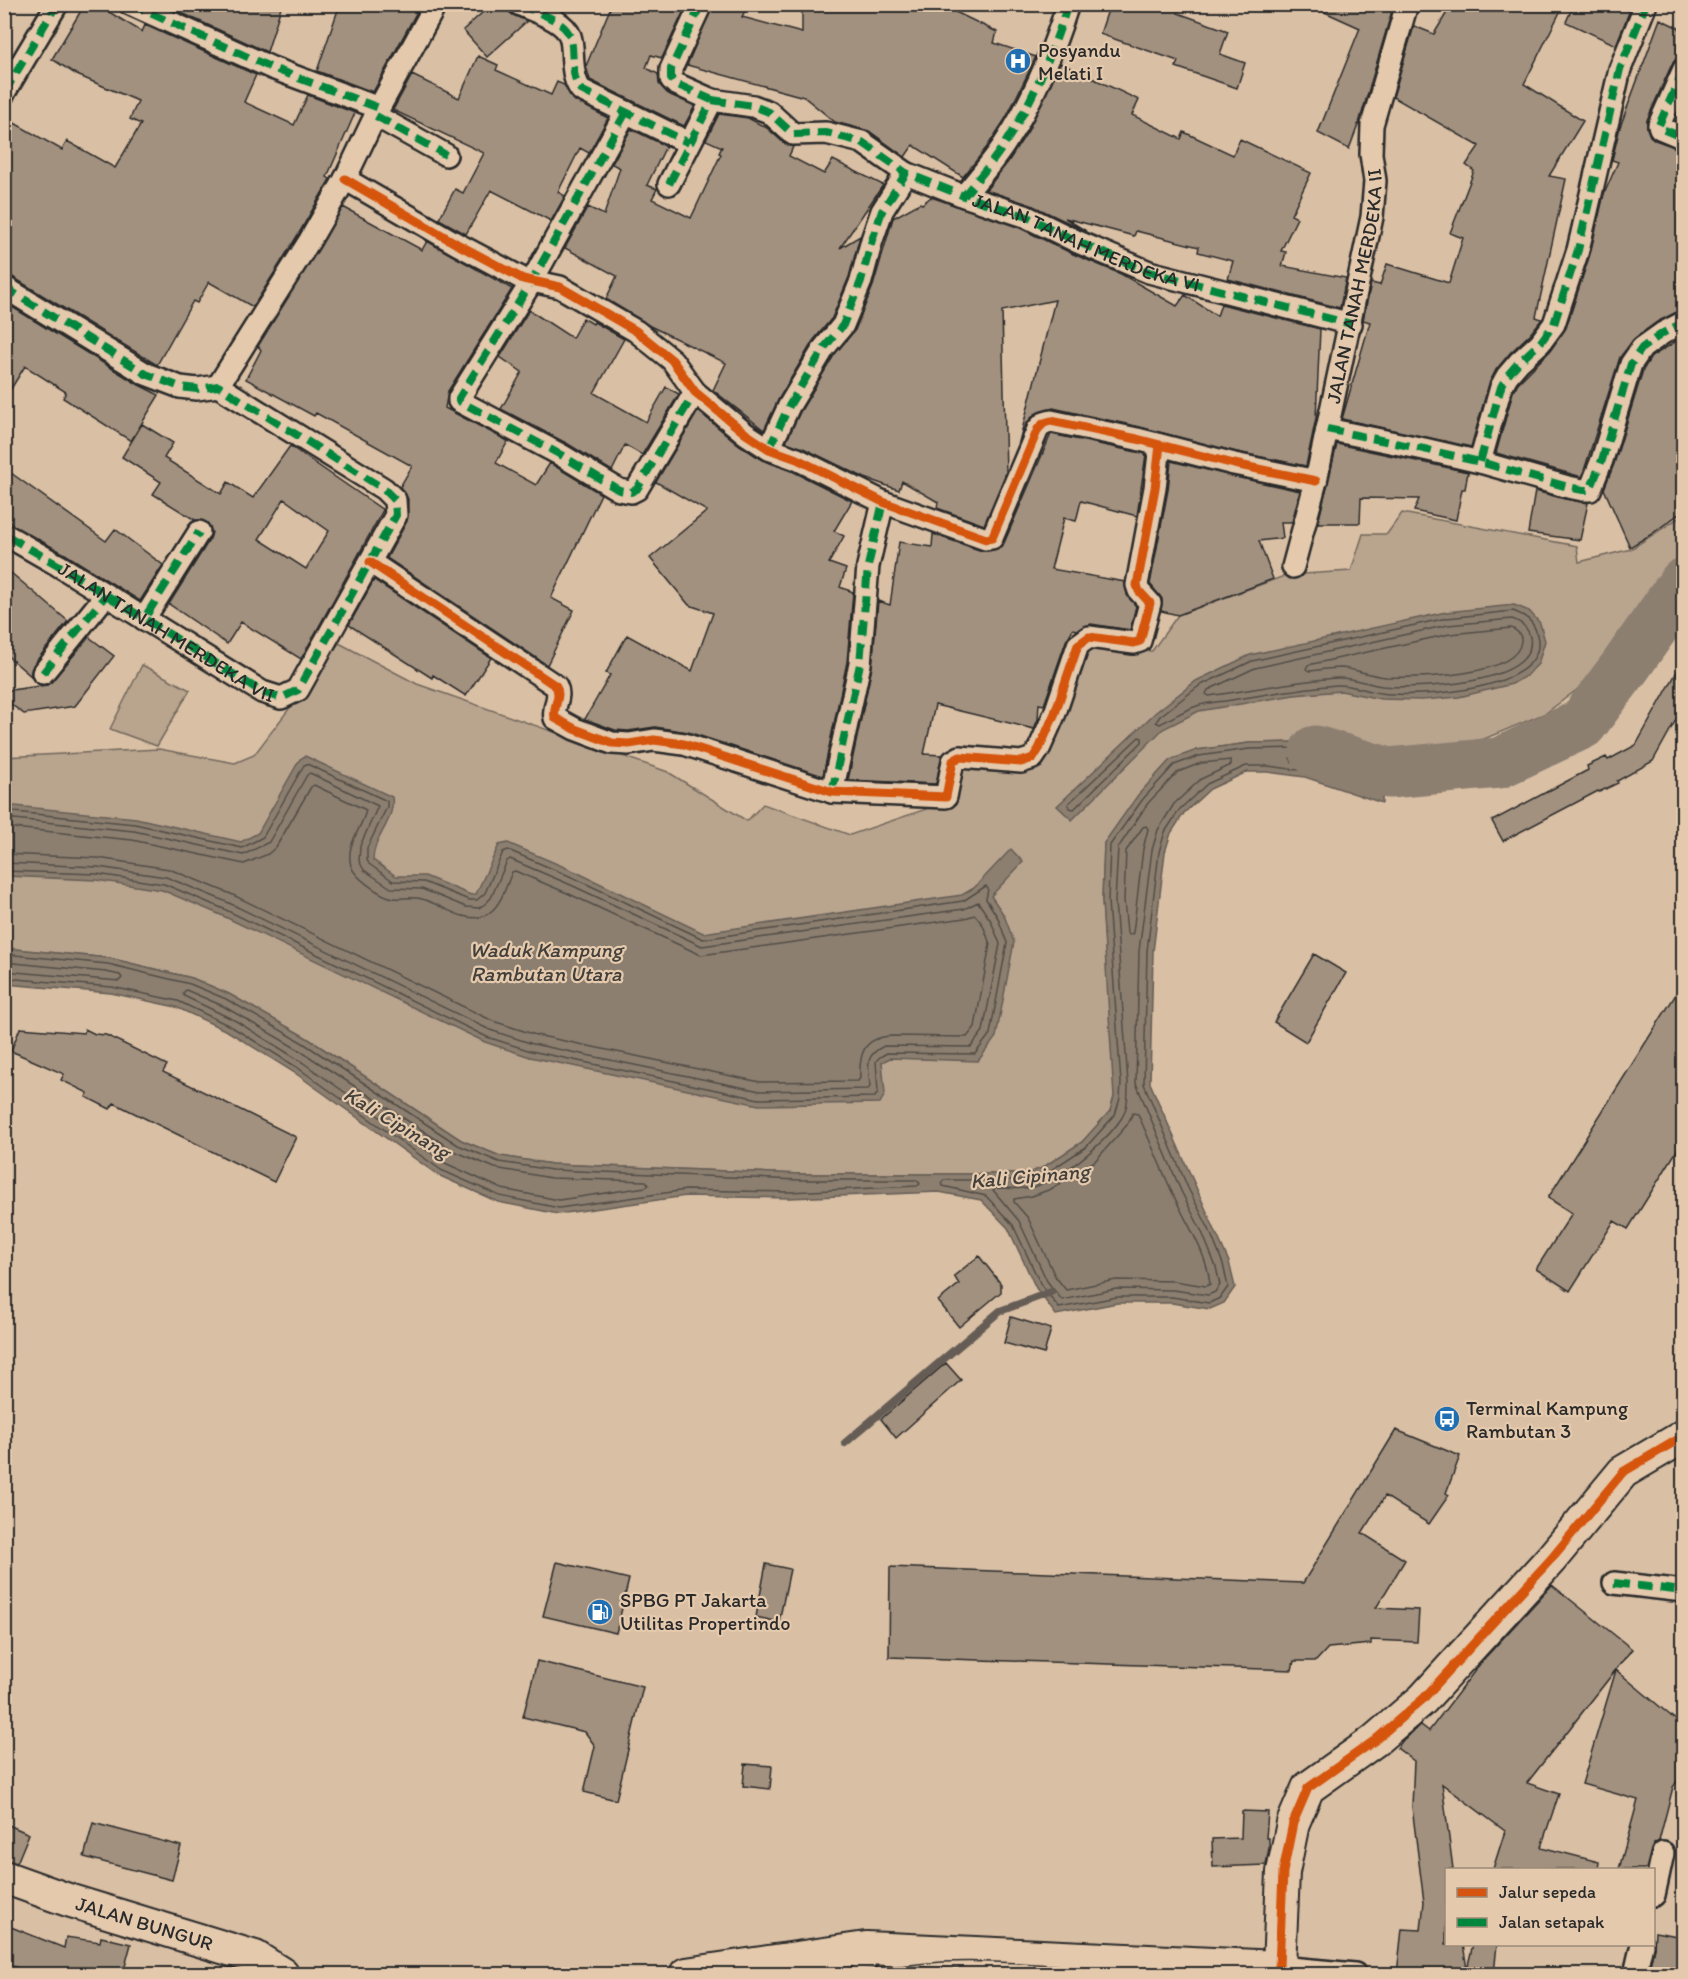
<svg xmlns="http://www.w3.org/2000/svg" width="1688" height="1979" viewBox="0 0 1688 1979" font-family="Itim,sans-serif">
<rect width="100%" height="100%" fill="#d9bfa4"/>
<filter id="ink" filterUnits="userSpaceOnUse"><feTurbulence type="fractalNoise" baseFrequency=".0167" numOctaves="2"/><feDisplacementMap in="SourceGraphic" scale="12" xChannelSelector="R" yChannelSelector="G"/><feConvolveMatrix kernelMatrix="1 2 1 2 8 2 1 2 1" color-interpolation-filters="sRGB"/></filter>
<g filter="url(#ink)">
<!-- green -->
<path fill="#b9a48e" stroke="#72685c" stroke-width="1.5" d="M1402,513l175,33 2,16 52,-13 52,-34v50l-6,3 -41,47 -49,67 -41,31 -62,26 -101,18 -37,-10 -45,-5 -52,1 -52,7 -93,93 -2,58 13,182 -1,14 -4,14 -28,31 -40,26 -16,6h-225l-249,-10 -52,-8 -39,-16 -154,-102 -78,-44 -37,-16 -83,-20 -104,-10 -1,-191 155,-8 76,14 19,-8 85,-112 78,41 251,88 79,49 16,-17 87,31 97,-33 10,-37 85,2 41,-118 69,2 26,-36 109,-40 64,-4 12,-37h24z
M142,665l48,25 -33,56 -47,-17z"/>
<!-- water -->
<path fill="#8c7f6f" stroke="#655d54" stroke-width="1.5" d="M1514,605l15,6 11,12 5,18 -7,23 -12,12 -14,8 -53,13 -37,3 -41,-1 -40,-8 -47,4 -95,16 -36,18 -91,91 -15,-14 99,-94 40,-31 54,-26 196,-43z
M1301,742l45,5 37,10 -1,46 -77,-26 -38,-5h-20l-37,17 -26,24 -13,20 -6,19 -12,100 -3,131 79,179 6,25 -11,16 -14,6 -38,-6h-55l-61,12 -20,-27 -28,-60 -27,-28 -42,-8 -150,6 -103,-2 -128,18 -60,-12 -60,-27 -143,-102 -66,-41 -53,-25 -65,-14 -106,-9v-36l104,10 83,20 37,16 78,44 154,102 39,16 52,8 249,10h225l16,-6 40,-26 28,-31 4,-14 -12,-196 2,-58 34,-48 32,-35 27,-10 52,-7z
M305,756l87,41c4,23 -19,40 -19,63l23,16h29l46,19 5,-1 23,-49 9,-2 68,29 127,61 259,-38 12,-7 37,-39 12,13 -32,34 13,19 10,27 -18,95 -18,24 -88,-3 -8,4 3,32 -5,9 -121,2 -229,-48 -45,-15 -264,-127 -59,-25 -66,-10 -91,-4v-71l131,13 105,24 17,-9 42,-74z"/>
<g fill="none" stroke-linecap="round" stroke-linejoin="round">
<!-- shore -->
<path stroke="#524d46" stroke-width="1.5" d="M1513,611c13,5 21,10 24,24 15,57 -122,63 -156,58 -15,-2 -30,-9 -45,-8 -35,3 -69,9 -104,15 -11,2 -24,2 -35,6 -13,4 -25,12 -37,18l-4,-2 4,-6 39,-30 53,-25 195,-43z
M1512,619c9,3 16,8 18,18 9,49 -117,52 -148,49 -15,-2 -30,-9 -45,-8 -43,3 -85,12 -128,18l-3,-2 2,-4 47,-22 193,-43z
M1511,628c6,2 11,7 10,13 -3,37 -108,37 -135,36 -15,-1 -30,-8 -45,-9 -11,0 -22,2 -32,3l-3,-2 2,-4 142,-31z
M1139,737l3,1v4l-68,67 -5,-1 -1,-4z
M1301,748l44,5 30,8 1,31 -3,1 -67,-22 -38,-5h-22l-39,18 -27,25 -15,23 -6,20 -12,99 -3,133 44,104 21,41 14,35 5,23 -8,11 -11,5 -37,-6h-55l-58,11 -18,-23 -28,-60 -27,-29 -43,-10 -1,-4 2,-2h83l18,-6 41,-27 29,-32 5,-17 1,-15 -13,-182 2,-56 33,-46 31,-34 25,-9 50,-7z
M1293,756l50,5 24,6 2,2v12l-4,2 -57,-19 -16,-2 -2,-4z
M1231,760v5l-30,14 -27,25 -16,26 -6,20 -13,101 -3,132 45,108 21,41 14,35 4,18 -5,7 -7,3 -35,-5 -57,-1 -54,11 -15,-19 -28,-60 -26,-31 3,-2c10,0 22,1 33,0 28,-5 76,-45 92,-69 7,-10 7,-24 7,-36l-13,-182 3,-53 30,-45 30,-31 23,-9z
M4,811l131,13 107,24 21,-11 41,-72 3,-1 80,37v6l-20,41v12l2,4 24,17 31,1 45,18h8l8,-7 18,-41 5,-2 66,28 129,61 260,-38 23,-15 2,3 -2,10 12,19 9,25 -17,91 -15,20 -88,-1 -7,4 -4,4 2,31 -3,5 -116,2 -228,-48 -44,-14 -263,-128 -60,-25 -67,-10 -93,-3
M4,818l130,13 109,24 26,-13 38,-67 3,-2 68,33 -18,40 -1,15 5,9 27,18 31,1 44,18 13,1 6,-4 6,-6 16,-37 3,-2 61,26 131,61 262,-37 14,-7 13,19 9,23 -17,87 -12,16 -87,-1c-21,10 -15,21 -14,41l-2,2 -108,2 -227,-47 -43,-14 -263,-128 -61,-25 -68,-10 -94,-4
M1146,826l2,3 -5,20 -10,84 -4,2 -2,-2 -3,-33 2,-49 17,-24z
M4,827l128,13 112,24 24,-10 8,-7 35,-60 3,-2 52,25c-4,19 -21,34 -15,56 4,12 31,31 43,32 9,1 19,-2 28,1 20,5 42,26 64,16 15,-8 20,-29 26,-43l3,-1 52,22 134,62 264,-37 10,-3 8,10 7,19 -15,83 -8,10 -76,-1c-28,2 -32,18 -31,42l-2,3 -98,1 -224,-47 -43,-14 -262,-127 -62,-25 -71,-11 -94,-4
M4,954l104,10 82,20 36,15 77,44 155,102 41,17 53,8 249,10h116l3,4 -3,2 -128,6 -103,-2 -127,18 -59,-12 -59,-26 -143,-102 -66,-41 -54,-26 -66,-14 -108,-9
M4,962l102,10 14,3 2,3 -3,3 -115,-10
M186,990l37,16 76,44 155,101 41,17 56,10 95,3 3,4 -3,2 -87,13 -57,-11 -57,-26 -143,-101 -66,-41 -52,-25 -1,-3z
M1133,1113l5,1c12,27 23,54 35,80 13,29 34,58 37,90l-4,2 -32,-5 -58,-1 -50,10 -11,-14 -27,-58 -14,-16v-3l18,-3 19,-7 44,-28 32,-36z"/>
<!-- stream -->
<path stroke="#655d54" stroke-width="8" d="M845,1443l155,-132 51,-19"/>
<!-- river -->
<path stroke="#8c7f6f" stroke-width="51" d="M1315,751l74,22 110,-10 83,-39 43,-57 59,-84"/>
</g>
<!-- building -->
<path fill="#a3917f" stroke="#2b2b2b" stroke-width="1.5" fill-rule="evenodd" d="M85,4h11l46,28 3,-7 111,50 -12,27 50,23 14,-30 47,18 -28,64 3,2 -31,54 -46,74 -44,-25 -12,21 -4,-2 -36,64 -146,-89 -7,-2v-157l58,33 5,-9 48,27 26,-44 -11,-5 8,-18 -61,-26 -25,-16z
M162,4h120l-15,48z
M340,4h81l-48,88 -56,-21z
M492,4h14l2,7 5,4 14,6 -40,36 -24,-27z
M612,4h75l-25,54 -11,-3 -5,13 12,6 1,10 8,9 28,13 -11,20 -94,-46 -4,-14z
M713,4h35l-6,13 60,16v-29h137l58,28 -3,11 42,14 -30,61 -19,29 -24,30 -50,-32 -8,12 -36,-26 -34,-9 -31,-25 -117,-32z
M1110,4h71l-3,9 50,18 -8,23 25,9 -8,25 -61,-21 2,-6 -78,-27z
M1307,4h87l-34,116 -11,29 -31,-16 42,-105z
M1452,4h94l14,8 -36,72 59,37 -34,55 17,3 -30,138 6,2 -12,15 -20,19 -14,17 -7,14 -18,63 -129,-28 28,-97 -7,-2 8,-37 9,2 7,-21 62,19 14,-45 -13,-5 24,-62 -8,-6 13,-19 -86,-49 21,-71 20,8z
M1574,4l58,1 -16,40 -50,-23z
M1660,19l23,11v26l-6,2 -5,6 -25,56v8l3,8 5,4 28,10v159l-26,13 -22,16 -15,19 -38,120 -86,-24 17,-61 5,-9 32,-32 16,-23 24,-74 14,-60 14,-32 -6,-2 8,-33z
M478,56l20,9 -2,5 55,25 6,-13 7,3 11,16 33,17 -19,35 -9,-5 -22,44 7,4 -14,25 -60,-31 -25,44 -27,-15 16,-30 8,4 21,-40 -91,-43 19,-35 47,23z
M1060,63l79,37 -7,15 49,24 3,-7 49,23 7,-16 71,34 -20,42 6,3 -16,33 5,1 -4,14 64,12 -6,30 -112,-29 5,-18 -35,-9 1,-5 -63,-16 -2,5 -69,-18 21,13 -55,-26 -45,-15 22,-28 20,-31z
M719,114l29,4 19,10 17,15 9,4 -4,9 35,18 9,-14 50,25 -43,63 20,-12 -11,41 -17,41 -19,23 -35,59 -14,30 -51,-40 13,-27 -76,-37 -44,-27 11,-23 -52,-28 23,-41 16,8 16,-47 -8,-4 19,-35 35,17 -19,39 10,4 -5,10 39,19 30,-64 -2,-1 3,-6 -16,-7z
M931,197l89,31 53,26 48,20 56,32 8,-11 32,21 4,-12 99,25 -4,89 -10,48 -69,-14 -97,-25 -87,-19 -18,6 -9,10 -7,18 36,-142 -53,11 4,162 -22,52 -47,-17 1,-6 -36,-21 -3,9 -34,-12 -62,-30 -17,-6 14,-30 34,-57 21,-25 18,-44 20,-68 27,-15 2,1z
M343,207l79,43 5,-9 85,48 -64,102 -3,17 63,33 -12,22 40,22 14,-22 51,31 -50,104 23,12 -27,55 -160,-107 20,-37 1,-22 -8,-12 12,-21 -96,-53 -2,3 -68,-37 15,-29 -3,-4z
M4,302l135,83 20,10 -28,46 -68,-43 3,-6 -41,-26 -21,34z
M529,310l43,28 11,-20 10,6 1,-2 30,17 -30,54 52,29 20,-35 13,7 -37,61 -17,-10 -13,26 -44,-27 -67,-35 21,-37 -22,-15z
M1683,337v174l-33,24 -20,12 -26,-58 10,-25 29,-94 8,-13z
M698,411l40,33 24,16 30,11 60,30 -18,30 10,5 -15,27 17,6 -6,18 13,5 -6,70 -24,114 -135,-44 -33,-5 -27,4 -13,-1 -30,-11 25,-44 -4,-2 21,-38 65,36 21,-58 -24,-8 -39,-47 57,-47 -51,-29z
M142,424l31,19 -9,15 57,36 7,-12 25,16 37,-52 93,64 -82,149 -60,-37 -14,22 -58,-40 41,-65 2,-7 -6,-10 -11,-2 -42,-26 8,-12 -39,-25zM284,499l45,32 -23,38 -47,-30z
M1051,434l95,20 -9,62 -56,-15 -5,20 -12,-3 -13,51 74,13 2,13 9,11 -6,24 -39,-6 -14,6 -4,-1 -7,12 -22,64 -5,-1 -1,15 -4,10 -99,-24 -11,49 18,1 -6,29 -88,-4 24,-113 6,-66 12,4 9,-63 33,5 1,-13 49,17 17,-3 5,-5z
M1337,444l131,28 -3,17h-3l-6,31 -42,-9 5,-12 -58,-1 -1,25h-42z
M1171,461l60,15 69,15 -8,31h-11l2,16 -24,3 14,38 -95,36 -17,-4 1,-12 -12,-15 18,-94z
M4,468l102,73 9,-12 48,36 -23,36 -75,-47 -61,-33z
M1535,491l30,8 23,4 -8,37 -52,-7z
M4,567l64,54 -35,44 -2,11 -27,-23z
M374,580l117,78 -25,38 -33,-21 -1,3 -83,-53z
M89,637l25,19 -39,50 -51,8 -20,-15v-8l43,-6 5,-4z
M1683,661v46l-30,54 -36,20 1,2 -19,9 -1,-1 -95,50 -11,-20 96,-51 -1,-4 19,-9 2,3 28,-15z
M1314,954l32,19 -40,69 -32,-20z
M1683,983v158l-55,88 -14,-8 -44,70 -34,-22 36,-56 -24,-15z
M20,1028l64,5 1,-4 10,5 11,1 61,30 -4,7 133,65 -22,45 -160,-79 -4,6 -24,-12 2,-4 -27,-13 3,-6 -53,-23z
M979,1256l22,28v8l-42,35 -21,-26 21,-17 -5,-8z
M1011,1317l40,12 -7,25 -40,-11z
M946,1363l15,17 -65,58 -15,-19z
M1396,1430l64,26 -14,37 3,2 -20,29 -44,-28 -23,37 43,27 -29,48 43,2 -2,32 -46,-2v4l-43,4 -12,13h-22l-2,9 -403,-13 1,-90 413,16z
M557,1562l72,17 -13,54 -73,-17z
M766,1564l24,5 -11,53 -23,-5z
M1552,1585l80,64 -105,134 32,11 -18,53 58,15 -1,7h-105l12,-38 -63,-47 11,85h-7v75h17l4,25 6,-25h24l-3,30h-97l5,-45 19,1 3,-28 -12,-95 2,-46 -17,-13 6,-8 18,-15 8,6 54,-71z
M537,1661l106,26 -27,113 -32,-8 11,-46 -10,-14 -62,-15z
M1616,1670l67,56v47l-10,14 -14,54 -5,3 -3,6 -5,19h-27l19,-69 -56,-16z
M745,1764l27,2 -2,23 -27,-3z
M1242,1811l26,1 -2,26h3v10l-3,17 -53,2 -1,-28 29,-1z
M4,1823l25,11 -12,29 -13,-3z
M93,1823l88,23 -9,34 -88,-23z
M11,1927l53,21 2,-11 34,5 1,-5 30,7 -8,30h-88l-31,-11v-20z
M1655,1932l28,5v37h-35l6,-27z"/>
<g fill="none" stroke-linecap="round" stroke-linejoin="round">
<!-- street casing -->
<g stroke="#2b2b2b" stroke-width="26">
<g id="street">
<path d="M130,4l142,64 107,40"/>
<path d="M519,4c16,8 44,15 51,32 3,9 2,19 3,28 1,10 2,18 8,26l108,53"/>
<path d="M1068,4c-15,47 -34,95 -61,136 -12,20 -29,38 -43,56l61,20 53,26 71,30 202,52"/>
<path d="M1684,69l-25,56 1,3 24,10"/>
<path d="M4,93l53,-89"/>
<path d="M712,100l41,6 16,6 24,22 33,-1 36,9 44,31"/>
<path d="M626,112l-94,169 -73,117v3l102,54 58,35 12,2 6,-3 58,-97"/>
<path d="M376,116l70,39"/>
<path d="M345,179l112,65 66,35 37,8 76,44 36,29 23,32 51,42 23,15 28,10 86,43 103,37 6,-1 46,-109 6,-6 7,-2 86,18 97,25 82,17"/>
<path d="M669,184l43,-84 -36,-16 -5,-5v-10l30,-65"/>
<path d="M4,287l142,87 34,13 17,2 21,-3"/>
<path d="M218,386l92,-146 35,-61 34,-71 57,-104"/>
<path d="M1327,429l97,20 56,13 88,25 15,3h7l12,-30 29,-96 11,-16 21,-15 21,-11"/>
<path d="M769,449l20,-43 35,-58 19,-23 18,-44 11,-41 10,-29 24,-38 58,23"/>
<path d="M1480,462l21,-75 6,-11 12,-14 21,-19 14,-19 24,-74 42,-181 26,-65"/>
<path id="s1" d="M4,534l54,31 204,127 19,6 17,-8 98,-175 -1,-15 -11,-11 -166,-103"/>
<path d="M370,562l186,124c6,12 -4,20 -1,32l20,11 37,14 17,1 25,-4 30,4 148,48 114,5 7,-36 7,-4 61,5 12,-4 6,-9 16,-36 23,-68 11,-8 45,6 6,-2 10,-38 -11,-12 -2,-6 18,-97 5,-43"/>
<path id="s2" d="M1293,567l23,-86 56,-264 3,-36 -4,-27 1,-29 35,-121"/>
<path d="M144,619l55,-87"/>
<path d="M43,673l63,-78"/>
<path d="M832,792l28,-128 8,-98 15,-64"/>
<path d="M1614,1583l70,8"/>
<path d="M1654,1895l9,-42"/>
<path d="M1279,1967l76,7"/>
<path d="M863,1974l3,-26"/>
<path d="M1635,1974l7,-30"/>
</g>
</g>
<!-- secondary casing -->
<g stroke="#2b2b2b" stroke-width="36">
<g id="secondary">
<path id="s3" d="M4,1877l64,23 187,57 27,17"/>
<path d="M686,1974l180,-26 413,19 4,-95 10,-49 15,-35 66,-47 49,-42 128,-140 72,-87 61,-36"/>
</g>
</g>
<!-- street -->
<use href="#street" stroke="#e4c9ac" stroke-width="21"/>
<!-- secondary -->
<use href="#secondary" stroke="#e4c9ac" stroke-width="32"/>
<!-- tram -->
<path stroke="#2b2b2b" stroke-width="1.5" d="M842,1974c33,-5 67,-10 100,-12 71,-3 145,7 215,12"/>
<!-- quiet -->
<g stroke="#00873e" stroke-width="8" stroke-dasharray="15 8" stroke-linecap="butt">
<path d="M130,4l142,64 107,40"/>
<path d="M519,4c16,8 44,15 51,32 3,9 2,19 3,28 1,10 2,18 8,26l108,53"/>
<path id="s4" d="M1068,4c-15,47 -34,95 -61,136 -12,20 -29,38 -43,56l61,20 53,26 71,30 202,52"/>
<path d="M1684,69l-25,56 1,3 24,10"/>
<path d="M4,93l53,-89"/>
<path d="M712,100l41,6 16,6 24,22 33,-1 36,9 44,31"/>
<path d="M626,112l-94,169 -73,117v3l102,54 58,35 12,2 6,-3 58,-97"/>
<path d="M376,116l70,39"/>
<path d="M669,184l43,-84 -36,-16 -5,-5v-10l30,-65"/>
<path d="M4,287l142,87 34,13 17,2 21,-3 166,103 11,11 1,15 -98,175 -17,8 -19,-6 -204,-127 -54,-31"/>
<path d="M1327,429l97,20 56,13 88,25 15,3h7l12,-30 29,-96 11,-16 21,-15 21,-11"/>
<path d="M769,449l20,-43 35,-58 19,-23 18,-44 11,-41 10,-29 24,-38 58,23"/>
<path d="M1480,462l21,-75 6,-11 12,-14 21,-19 14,-19 24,-74 42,-181 26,-65"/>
<path d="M147,614l52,-82"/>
<path d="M43,673l63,-78"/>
<path d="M832,792l28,-128 8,-98 15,-64"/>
<path d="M1614,1583l70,8"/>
</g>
<!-- cycleway casing -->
<g stroke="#e4c9ac" stroke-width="13">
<path id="cycleway" d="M345,179l112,65 66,35 37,8 76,44 36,29 23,32 51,42 23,15 28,10 86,43 103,37 6,-1 46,-109 6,-6 7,-2 86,18 97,25 82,17
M370,562l186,124c6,12 -4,20 -1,32l20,11 37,14 17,1 25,-4 30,4 148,48 114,5 7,-36 7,-4 61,5 12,-4 6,-9 16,-36 23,-68 11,-8 45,6 6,-2 10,-38 -11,-12 -2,-6 18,-97 5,-43
M1279,1967l4,-95 10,-49 15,-35 66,-47 49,-42 128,-140 72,-87 61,-36"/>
</g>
<!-- cycleway -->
<use href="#cycleway" stroke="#d5540f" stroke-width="9"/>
</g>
</g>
<!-- icons -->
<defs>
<g id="hospital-disc" transform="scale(1.35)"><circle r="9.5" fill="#1f6fb2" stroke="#e4c9ac"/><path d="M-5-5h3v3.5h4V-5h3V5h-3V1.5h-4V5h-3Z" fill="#fff"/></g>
<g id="bus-disc" transform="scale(1.35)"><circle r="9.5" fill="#1f6fb2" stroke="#e4c9ac"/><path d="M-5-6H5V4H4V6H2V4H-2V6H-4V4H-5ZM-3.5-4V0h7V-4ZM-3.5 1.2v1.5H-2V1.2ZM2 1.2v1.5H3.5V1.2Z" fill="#fff"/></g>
<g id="fuel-disc" transform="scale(1.35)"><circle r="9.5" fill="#1f6fb2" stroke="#e4c9ac"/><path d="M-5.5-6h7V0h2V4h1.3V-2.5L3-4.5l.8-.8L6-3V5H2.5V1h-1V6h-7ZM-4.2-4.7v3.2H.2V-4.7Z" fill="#fff"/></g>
</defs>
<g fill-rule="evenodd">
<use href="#hospital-disc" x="1018" y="61"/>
<use href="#bus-disc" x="1447" y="1419"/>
<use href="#fuel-disc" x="600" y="1612"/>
</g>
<g text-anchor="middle" stroke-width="4.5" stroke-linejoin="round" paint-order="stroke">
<!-- poi labels -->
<g font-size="20" fill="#2b2b2b" stroke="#e4c9ac" text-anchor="start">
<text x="1038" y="57">Posyandu<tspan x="1038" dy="23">Melati I</tspan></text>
<text x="1466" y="1415">Terminal Kampung<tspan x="1466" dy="23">Rambutan 3</tspan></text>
<text x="620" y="1607">SPBG PT Jakarta<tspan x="620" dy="23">Utilitas Propertindo</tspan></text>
</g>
<!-- street labels -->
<g font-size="20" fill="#2b2b2b" stroke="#e4c9ac">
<text dy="7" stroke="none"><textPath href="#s4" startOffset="351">JALAN TANAH MERDEKA VI</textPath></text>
<text dy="7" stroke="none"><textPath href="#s2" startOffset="288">JALAN TANAH MERDEKA II</textPath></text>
<text dy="7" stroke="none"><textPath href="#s1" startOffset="190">JALAN TANAH MERDEKA VII</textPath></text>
<text dy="7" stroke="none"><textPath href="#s3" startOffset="148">JALAN BUNGUR</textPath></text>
</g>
<!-- water labels -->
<g font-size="21" font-style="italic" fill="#43403c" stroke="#e4c9ac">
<text x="546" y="957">Waduk Kampung<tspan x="546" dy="24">Rambutan Utara</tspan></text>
<text transform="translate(397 1123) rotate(31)" y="7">Kali Cipinang</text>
<text transform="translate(1030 1176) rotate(-5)" y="7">Kali Cipinang</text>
</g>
</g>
<!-- margin -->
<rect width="1688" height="1979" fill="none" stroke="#e4c9ac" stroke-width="24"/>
<rect x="12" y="12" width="1664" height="1955" fill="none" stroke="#2b2b2b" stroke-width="2" filter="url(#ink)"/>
<!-- legend -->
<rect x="1445" y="1868" width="210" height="78" fill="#e4c9ac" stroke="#9a8a78" stroke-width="1.5"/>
<rect x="1457" y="1888" width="30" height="9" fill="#d5540f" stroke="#9a8a78" stroke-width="1.5"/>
<text x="1499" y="1898" font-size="18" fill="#2b2b2b">Jalur sepeda</text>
<rect x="1457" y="1918" width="30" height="9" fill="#00873e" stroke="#9a8a78" stroke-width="1.5"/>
<text x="1499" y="1928" font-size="18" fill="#2b2b2b">Jalan setapak</text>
</svg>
